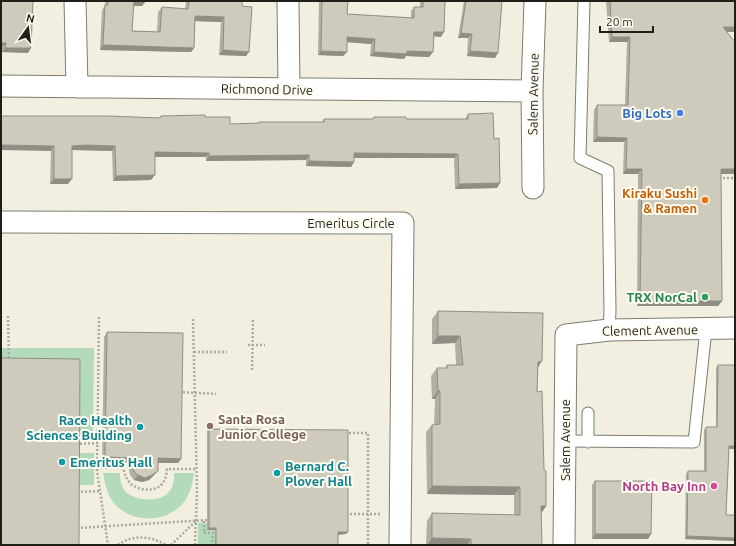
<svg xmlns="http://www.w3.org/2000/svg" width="736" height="546" viewBox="0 0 736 546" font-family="Ubuntu,sans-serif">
<rect width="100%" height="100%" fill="#f2efe0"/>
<!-- green -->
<path fill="#b4dbb9" d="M1,348h93l-1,87h-19l-73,-70z
M75,453h19v32h-19z
M103,473h17c0,6 1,15 7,20 9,7 32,10 41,0 6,-6 6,-13 6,-20h20c-1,9 -3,18 -8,26 -17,26 -58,26 -75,0 -5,-8 -6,-17 -8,-26z
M198,523h9v7h8v15h-17z"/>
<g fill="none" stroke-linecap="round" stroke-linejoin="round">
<!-- lane casing -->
<g stroke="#7e7c6f" stroke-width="13">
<path id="lane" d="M584,1l-4,157 28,13 2,140 -1,19
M566,441l128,1 12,-113
M588,442v-29"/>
</g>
<!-- street casing -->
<g stroke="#7e7c6f" stroke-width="23">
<path id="street" d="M75,1l2,86
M288,1l1,88
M1,86l531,5
M533,188l-1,-97 3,-90
M1,222l402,1 -3,322
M564,545l2,-210 43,-5 126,-2"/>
</g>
<!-- path -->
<path stroke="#aca99e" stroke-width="2.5" stroke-dasharray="2 2" stroke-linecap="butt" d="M720,179v-1h15
M8,316l1,45
M99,317l-2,154 11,74
M193,319l4,171 -2,55
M248,345h17
M194,352h33
M252,370l1,-50
M179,392l37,2
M349,433h19v112
M76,444l22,-1
M97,468h26c2,6 3,11 8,16 7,6 22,8 29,2 5,-4 7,-12 7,-17h29
M77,492l23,-1
M346,514h35
M204,521v12h9l-1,12
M77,528l130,-8
M118,545c15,-11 33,-9 48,0
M171,545l25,-24"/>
<!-- lane -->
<use href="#lane" stroke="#fff" stroke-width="11"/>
<!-- street -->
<use href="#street" stroke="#fff" stroke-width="21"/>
</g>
<!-- wall -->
<path fill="#b1afa2" d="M1,1l27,52 -26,-1v-5h-1z
M105,1h41l-4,5h-9l-1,25 25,1 1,-20 4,-5 23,2 1,-8h56v5l7,46 -3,4 -27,-1 2,-33 -26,-1 -1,27 -3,4 -91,-2 2,-40 3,-5z
M319,1h29l-1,13 64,4v-7l3,-4h6v-6h25l-4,36 -7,-1 -1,16 -4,5 -23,-1 -2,3 -34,-3 1,-12 -24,-2v10l-4,4 -25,-1z
M464,1h38l-7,57 -28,-2 1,-18h-10z
M606,1h129v31h-9l-5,142 1,127 -4,5h-81l1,-132h-15l1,-32h-31l1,-32 3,-5h28l2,-63h-18z
M468,114l26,25 6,44 -3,5 -42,1 -1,-31h-100l-3,9 -45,-1v-6l-100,1v-4h-51l-4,23 -38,1 -1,-30 -29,-1h-11l-4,34h-18l1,-33 3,-35 105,2 2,-2 44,1 25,7 28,-1 1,-1h63l2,-3h48l2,-2 32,2h59z
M438,311l100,56 -1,25 9,114 -5,7 1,32h-116l1,-24 5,-8 82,2v-20l-87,-1 -1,-62 6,-7h2l1,-26h-3l-1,-23 6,-8h8l2,-3h9l-1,-22 -23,1v-25z
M107,332l74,127 -3,4h-20l-4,12 -5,5 -7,2 -8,-2 -4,-5 -2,-12 -26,-1 2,-125z
M718,365l11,84 -3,66h9v26l-50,-2 1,-65 2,-3h16v-41l2,-3h10v-59z
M209,429l137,105 -8,1v10h-123v-15h-8v-99z
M595,481l56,53 -3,5h-56v-54z"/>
<!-- shaded-wall -->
<path fill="#908e84" d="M134,1h12l-4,5h-12z
M195,16l29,1 -3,5 -29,-1z
M723,27h12v5h-16z
M434,32h10l-3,5 -10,-1z
M461,33l11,1 -4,4h-10z
M347,37l28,2 -4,5 -27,-2z
M612,37h18l-3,5h-18z
M1,43h5l-4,4h-1z
M103,45l91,3 -3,4 -91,-2z
M5,48h26l-3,5 -26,-1z
M223,50l26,2 -3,4 -27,-1z
M321,51l26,1 -4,4 -25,-1z
M407,51l26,1 -4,5 -23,-1 -2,3 -34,-3 4,-4z
M470,51l28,2 -3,5 -28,-2z
M597,137l30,1 -3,4h-31z
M1,145l53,1 -3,5 -50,-1z
M86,145l29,1 -3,5 -43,-1 3,-4z
M155,152l54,1 -3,4h-54z
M354,153l104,1 -4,4h-103z
M309,155l-3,5 -100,1 3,-5z
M309,161l45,1 -3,5 -45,-1z
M626,169h16l-4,5h-15z
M721,169h14v5h-17z
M155,175l-4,5 -38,1 3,-5z
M54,179h18l-4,5h-18z
M500,183l-3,5 -42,1 4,-5z
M640,301h82l-4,5h-81z
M438,336h22l-5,7 -23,1z
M542,361l-5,8 1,-7z
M438,391h2l-5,8h-3z
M729,446h6v3h-8z
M105,457l26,1 -3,5 -26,-1z
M158,458l23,1 -3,4h-23z
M158,471l-9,9 -7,2 -8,-2 4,-5z
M432,486l88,1 -6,8 -87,-1z
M541,506h5l-5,8z
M209,528h7l-1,2h-8z
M338,532h10l-2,2 -9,1z
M595,534h56l-3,5h-56z
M687,536l48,2v3l-50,-2z
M432,538l39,1 -4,6h-40z"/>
<!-- building -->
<path fill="#cecbbc" stroke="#908e84" d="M1,1h32l-2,47h-26l1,-5h-5z
M108,1h38h-12l-2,30 28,1 2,-25 26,2 1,-8h53v5l10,1 -3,45 -26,-2 1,-33 -29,-1 -1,32 -91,-3 2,-40h3z
M322,1h26l-1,13 67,4v-11h9v-6h22l-1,31h-10l-1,20 -26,-1v3l-33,-2 1,-13 -28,-2v15l-26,-1z
M466,1h36l-4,52 -28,-2 2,-17 -11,-1z
M610,1h125v26h-12l12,15v127h-14l1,132h-82l2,-132h-16l1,-31 -30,-1v-32h31l2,-68h-18z
M493,113l1,26 5,-1 1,45 -41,1 -1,-30 -104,-1v9l-45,-1v-6l-100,1v-3l-54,-1v23l-39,1 -1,-30 -29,-1 -14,1v33h-18v-33l-53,-1v-29h107l52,2 1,-2 44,-1v2h25v7l29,-1v-1h65v-3h49l1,-2h32v2h62v-5z
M438,311l105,2 -1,48 -4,1 -1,30 5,-1 2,79 2,1v35h-5l1,39h-71v-6l-39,-1v-25l88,2v-28l-88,-1v-61l8,-1v-33h-2l-1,-23h10v-3h16l-3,-29h-22z
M107,332l76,1 -2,126 -23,-1v13l-6,4 -7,3 -7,-3 -5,-5 -2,-12 -26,-1z
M1,358l79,1 -1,186h-78z
M718,365h17v81h-6l-3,69h9v23l-48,-2 1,-65h18v-44h11z
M209,429l139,1v102h-10v13h-122v-17h-7z
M595,481h57l-1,53h-56z"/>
<!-- markers -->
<circle fill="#3f7fe0" stroke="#fffdf1" stroke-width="1.5" cx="680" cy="113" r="4"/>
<circle fill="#e8710a" stroke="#fffdf1" stroke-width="1.5" cx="705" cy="200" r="4"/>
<circle fill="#2e9e5b" stroke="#fffdf1" stroke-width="1.5" cx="705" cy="297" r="4"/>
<circle fill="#8d6e63" stroke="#fffdf1" stroke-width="1.5" cx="210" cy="426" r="4"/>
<g fill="#0f9aa8" stroke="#fffdf1" stroke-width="1.5">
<circle cx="140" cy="427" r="4"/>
<circle cx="62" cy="462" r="4"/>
<circle cx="277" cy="473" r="4"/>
</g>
<circle fill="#d1479c" stroke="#fffdf1" stroke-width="1.5" cx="714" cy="486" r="4"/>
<g text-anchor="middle" stroke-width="4" stroke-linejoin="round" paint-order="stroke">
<!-- street labels -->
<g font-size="13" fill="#1f1e19" stroke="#fffdf1">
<text transform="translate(267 89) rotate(1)" y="5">Richmond Drive</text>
<text transform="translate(533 94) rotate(-89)" y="5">Salem Avenue</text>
<text x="351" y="228">Emeritus Circle</text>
<text transform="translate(650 330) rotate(-1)" y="5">Clement Avenue</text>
<text transform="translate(565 440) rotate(-90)" y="5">Salem Avenue</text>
</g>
<!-- shop labels -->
<g font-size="13" font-weight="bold" fill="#366cbe" stroke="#fffdf1" text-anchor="end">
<text x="672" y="118">Big Lots</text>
</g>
<!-- food labels -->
<g font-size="13" font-weight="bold" fill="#c56008" stroke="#fffdf1" text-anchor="end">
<text x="697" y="198">Kiraku Sushi<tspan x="697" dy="15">&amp; Ramen</tspan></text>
</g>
<!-- leisure labels -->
<g font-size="13" font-weight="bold" fill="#27864d" stroke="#fffdf1" text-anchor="end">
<text x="697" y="302">TRX NorCal</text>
</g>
<!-- education labels -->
<g font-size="13" font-weight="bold" fill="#785e54" stroke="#fffdf1" text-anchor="start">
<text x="218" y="424">Santa Rosa<tspan x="218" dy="15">Junior College</tspan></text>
</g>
<!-- culture labels -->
<g font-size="13" font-weight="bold" fill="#0d838f" stroke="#fffdf1" text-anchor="start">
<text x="132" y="425" text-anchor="end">Race Health<tspan x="132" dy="15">Sciences Building</tspan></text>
<text x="70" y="467">Emeritus Hall</text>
<text x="285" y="471">Bernard C.<tspan x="285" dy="15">Plover Hall</tspan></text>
</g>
<!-- hotel labels -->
<g font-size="13" font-weight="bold" fill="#b23c85" stroke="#fffdf1" text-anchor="end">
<text x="706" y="491">North Bay Inn</text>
</g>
</g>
<!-- border -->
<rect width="736" height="546" fill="none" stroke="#1f1e19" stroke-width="4"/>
<!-- north arrow -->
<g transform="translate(28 28) rotate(14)" stroke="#fffdf1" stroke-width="3" paint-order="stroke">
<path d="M0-3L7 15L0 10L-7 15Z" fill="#1f1e19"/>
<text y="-6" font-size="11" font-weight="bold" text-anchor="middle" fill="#1f1e19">N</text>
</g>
<!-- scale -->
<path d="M600 26v6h53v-6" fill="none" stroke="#1f1e19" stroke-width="2"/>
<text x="606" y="26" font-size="12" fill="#1f1e19" stroke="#fffdf1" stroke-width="3" paint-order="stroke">20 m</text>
</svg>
